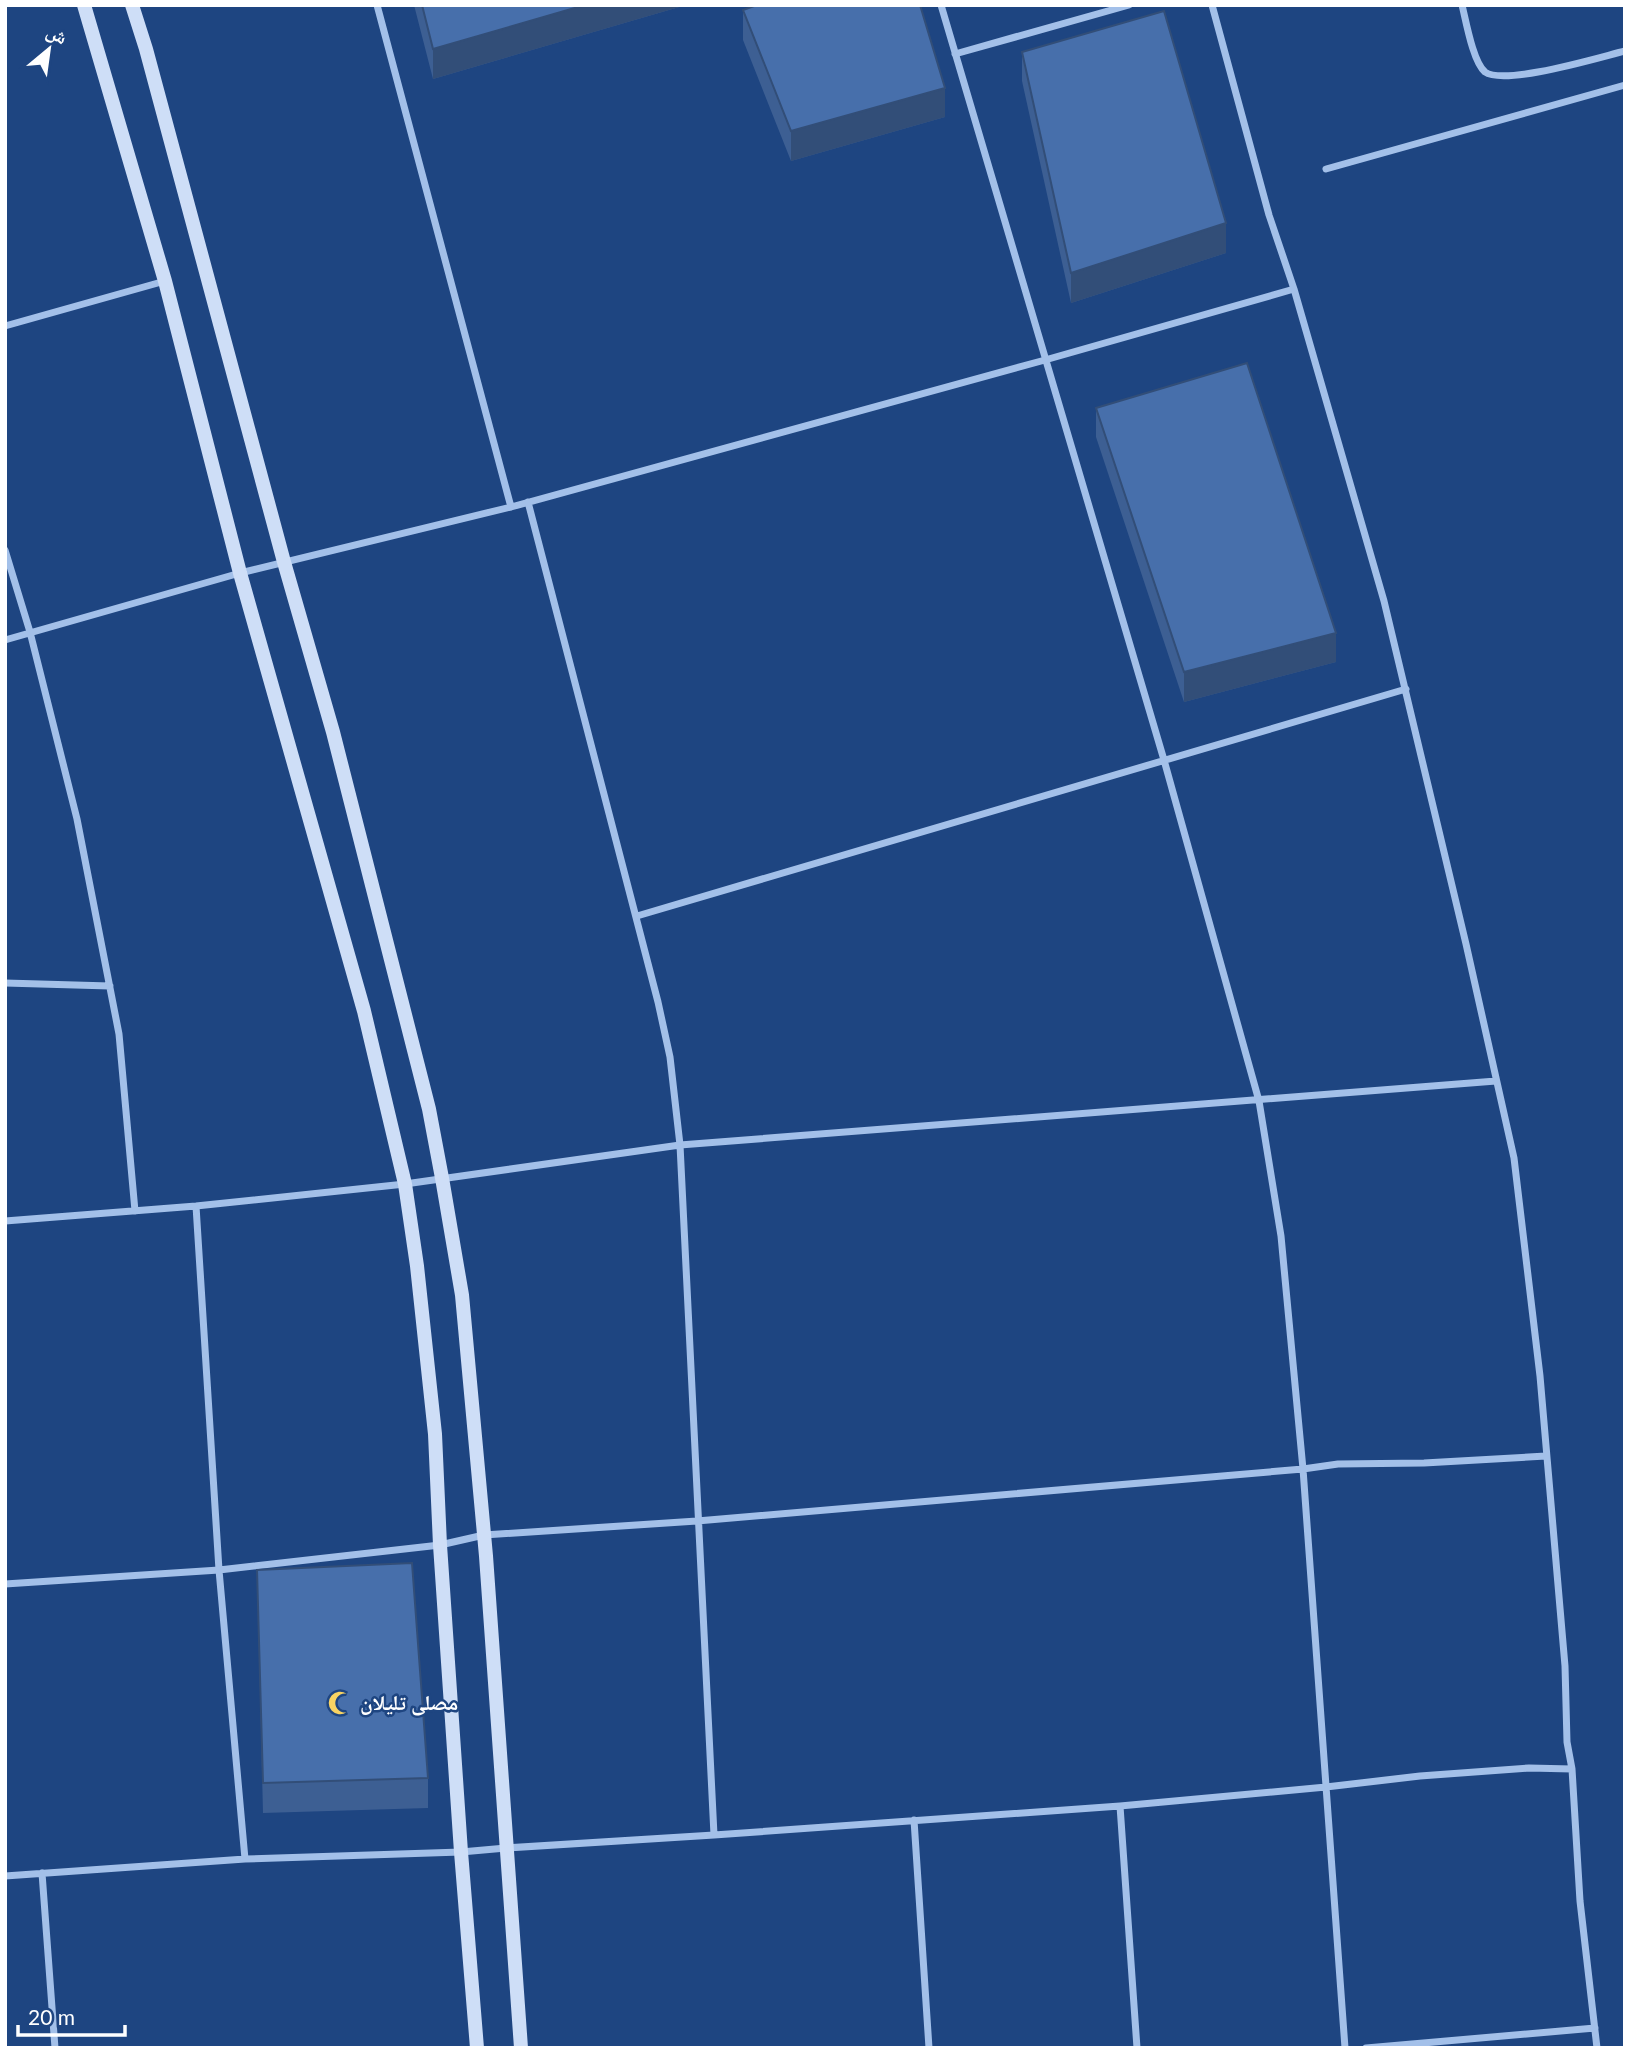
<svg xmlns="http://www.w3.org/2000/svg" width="1630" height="2053" viewBox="0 0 1630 2053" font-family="Lato,'Noto Naskh Arabic',sans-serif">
<rect width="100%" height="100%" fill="#1e4581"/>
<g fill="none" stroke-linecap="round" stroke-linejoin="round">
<!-- street -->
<path stroke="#a3c0e9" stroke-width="7" d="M377,5l134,502
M941,5l223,755 95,341 22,135 22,233 42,579
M1212,5l57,210 25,74 90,312 82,343 48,214 26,218 25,290 2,76 5,27 8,132 17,147
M1462,5c4,16 11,57 23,67 20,14 115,-15 140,-21
M955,54l174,-49
M1326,169l299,-84
M5,326l160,-45
M528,502l130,500 12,55 10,88 34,690
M5,550l25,82 47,187 42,215 16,177
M5,640l235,-67 271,-66 534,-147 249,-71
M637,916l769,-227
M5,983l105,3
M196,1206l23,364 26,289
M5,1221l191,-15 209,-22 275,-39 816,-64
M5,1584l214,-14 221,-25 44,-10 213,-14 606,-52 35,-5 86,-1 122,-7
M1120,1806l17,242
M914,1820l15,228
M42,1873l13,175
M5,1876l240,-17 216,-7 45,-4 208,-13 406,-29 206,-19 94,-11 109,-8 43,1
M1366,2048l229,-20"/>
<!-- secondary -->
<path stroke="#cedef7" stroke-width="14" d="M84,5l81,276 75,292 124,438 41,173 12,82 18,168 5,111 21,307 16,196
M132,5l14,44 138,513 49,170 96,377 13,69 20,117 24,261 35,492"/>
</g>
<!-- wall -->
<path fill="#3d5f93" d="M414,5h272l-253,74z
M743,10l202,107 -154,44 -48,-121z
M1022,52l204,201 -155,50 -49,-222z
M1096,408l240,254 -152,40 -88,-265z
M257,1570l171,208v30l-165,5z"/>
<!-- shaded-wall -->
<path fill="#324e78" d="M585,5h101l-253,74v-30z
M945,88v29l-154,44v-30z
M1226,223v30l-155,50v-30z
M1336,633v29l-152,40v-30z"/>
<!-- building -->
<path fill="#476fab" stroke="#324e78" stroke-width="2" d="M422,5h163l-152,44z
M757,5h163l25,83 -154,43 -48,-121z
M1164,11l62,212 -155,50 -49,-221z
M1247,363l89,270 -152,39 -88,-264z
M412,1563l16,215 -165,5 -6,-213z"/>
<!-- icons -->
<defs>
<g id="mosque-bare" transform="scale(1.89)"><path d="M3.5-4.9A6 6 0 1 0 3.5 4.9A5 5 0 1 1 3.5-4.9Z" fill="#f8d363" stroke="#1e4581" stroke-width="2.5" paint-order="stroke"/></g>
</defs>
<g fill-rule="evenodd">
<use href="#mosque-bare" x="340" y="1703"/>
</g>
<g text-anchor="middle" stroke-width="5" stroke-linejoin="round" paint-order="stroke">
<!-- poi labels -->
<g font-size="21" font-weight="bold" fill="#fff" stroke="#1e4581" text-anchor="start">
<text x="360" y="1710">مصلى تليلان</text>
</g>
</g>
<!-- border -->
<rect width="1630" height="2053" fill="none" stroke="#ffffff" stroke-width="14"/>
<!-- north arrow -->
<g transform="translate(49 49) rotate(29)" stroke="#1e4581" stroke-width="5" paint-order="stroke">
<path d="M0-5L12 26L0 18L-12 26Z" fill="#ffffff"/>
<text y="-10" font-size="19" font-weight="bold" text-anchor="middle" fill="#ffffff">ش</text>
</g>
<!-- scale -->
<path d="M18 2025v10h107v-10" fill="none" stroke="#ffffff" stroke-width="3.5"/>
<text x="28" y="2025" font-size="21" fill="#ffffff" stroke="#1e4581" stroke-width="5" paint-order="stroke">20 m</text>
</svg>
